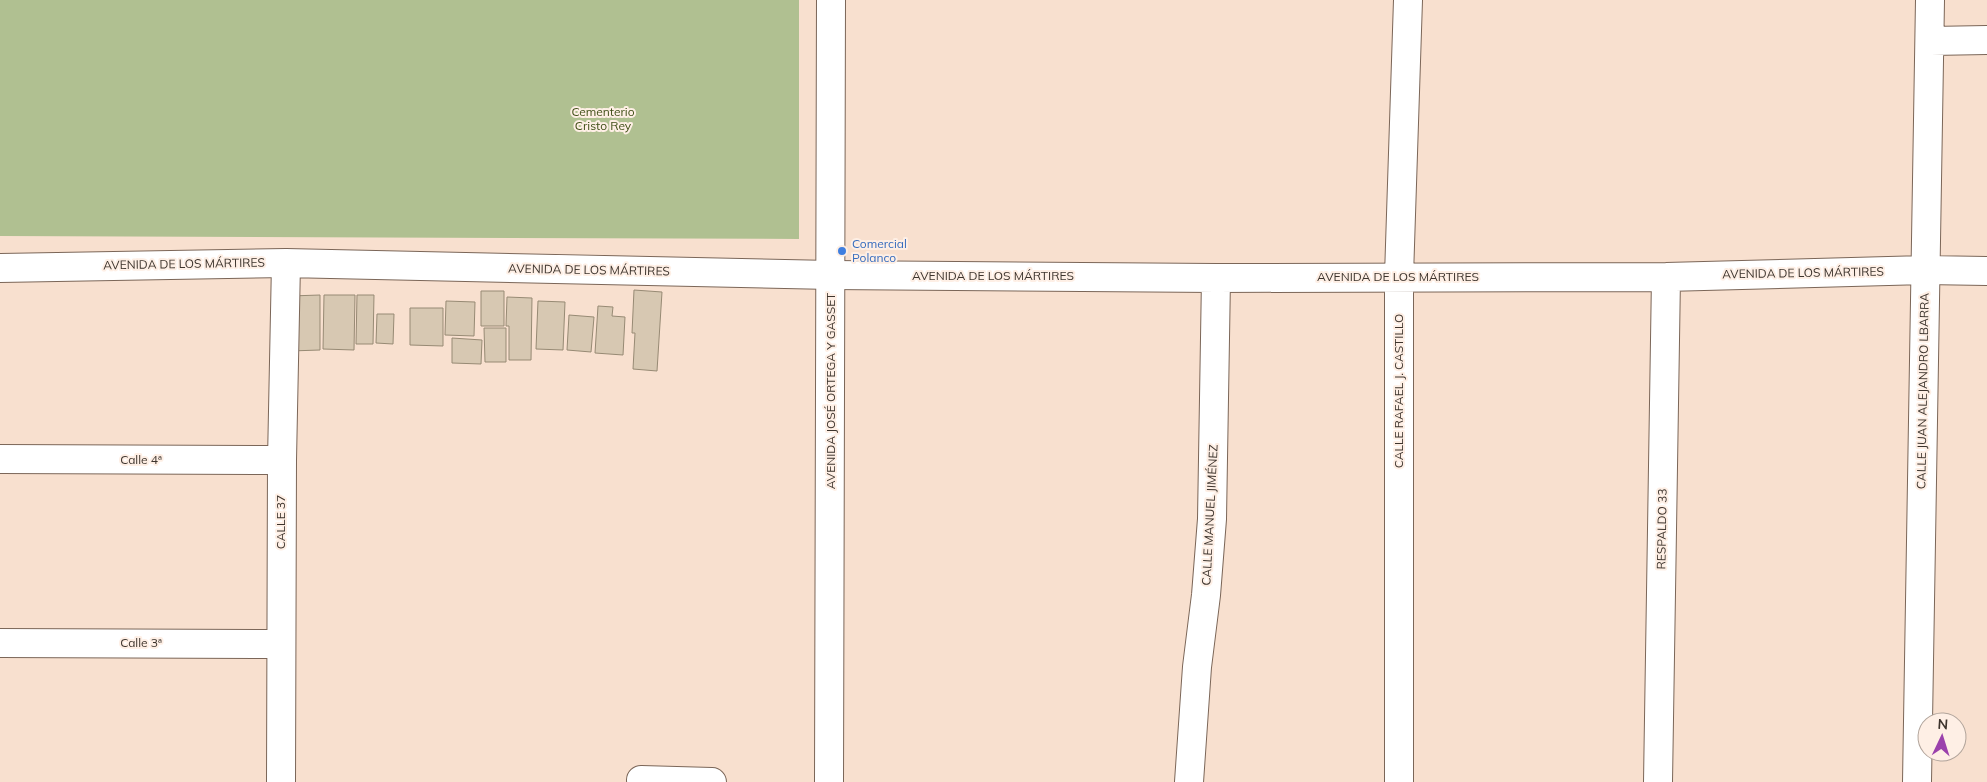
<svg xmlns="http://www.w3.org/2000/svg" width="1987" height="782" viewBox="0 0 1987 782" font-family="Mulish,sans-serif">
<rect width="100%" height="100%" fill="#f8e0cf"/>
<!-- green -->
<path fill="#b0c091" d="M0,0h799v239l-799,-3z"/>
<!-- building -->
<path fill="#d7c8b2" stroke="#978a74" d="M634,290l28,2 -5,79 -24,-2 2,-36h-3z
M481,291h23v35h-23z
M320,295v55l-30,1v-55z
M324,295h31l-1,55 -31,-1z
M357,295h17l-1,49h-17z
M507,297l25,1 -1,62h-22v-34h-3z
M446,301l29,1 -1,34 -29,-1z
M538,301l27,1 -2,48 -27,-1z
M598,306l15,1 -1,9 13,1 -2,38 -28,-2z
M410,308h33v38l-33,-1z
M377,314h17l-1,30 -17,-1z
M569,315l25,2 -3,35 -24,-2z
M484,328h22v34h-21z
M452,338l30,2 -1,24 -29,-1z"/>
<g fill="none" stroke-linecap="round" stroke-linejoin="round">
<!-- street casing -->
<g stroke="#7b6658" stroke-width="30">
<path id="street" d="M1931,41l56,-1
M0,268l286,-5 545,12 385,3 450,-1 259,-7 62,1
M0,459l282,1
M0,643l281,1
M641,780l71,2
M281,782l1,-322 4,-197
M1189,782l8,-115 9,-72 6,-76 4,-241
M1399,782v-506l9,-276
M1658,782l8,-505
M1917,782l13,-782"/>
</g>
<!-- secondary casing -->
<g stroke="#7b6658" stroke-width="30">
<path id="secondary" d="M829,782l2,-782"/>
</g>
<!-- street -->
<use href="#street" stroke="#fff" stroke-width="28"/>
<!-- secondary -->
<use href="#secondary" stroke="#fff" stroke-width="28"/>
</g>
<!-- markers -->
<circle fill="#3f7fe0" stroke="#feefe5" stroke-width="2" cx="842" cy="251" r="5"/>
<g text-anchor="middle" stroke-width="4" stroke-linejoin="round" paint-order="stroke">
<!-- park labels -->
<g font-size="12" fill="#415019" stroke="#feefe5">
<text x="603" y="116">Cementerio<tspan x="603" dy="14">Cristo Rey</tspan></text>
</g>
<!-- shop labels -->
<g font-size="12" fill="#366cbe" stroke="#feefe5" text-anchor="start">
<text x="852" y="248">Comercial<tspan x="852" dy="14">Polanco</tspan></text>
</g>
<!-- street labels -->
<g font-size="12" fill="#3d342d" stroke="#feefe5">
<text transform="translate(184 264) rotate(-1)" y="4">AVENIDA DE LOS MÁRTIRES</text>
<text transform="translate(589 270) rotate(1)" y="4">AVENIDA DE LOS MÁRTIRES</text>
<text transform="translate(1803 273) rotate(-1)" y="4">AVENIDA DE LOS MÁRTIRES</text>
<text x="993" y="280">AVENIDA DE LOS MÁRTIRES</text>
<text x="1398" y="281">AVENIDA DE LOS MÁRTIRES</text>
<text transform="translate(831 391) rotate(-90)" y="4">AVENIDA JOSÉ ORTEGA Y GASSET</text>
<text transform="translate(1399 391) rotate(-90)" y="4">CALLE RAFAEL J. CASTILLO</text>
<text transform="translate(1923 391) rotate(-89)" y="4">CALLE JUAN ALEJANDRO LBARRA</text>
<text x="141" y="464">Calle 4ª</text>
<text transform="translate(1210 515) rotate(-87)" y="4">CALLE MANUEL JIMÉNEZ</text>
<text transform="translate(281 522) rotate(-90)" y="4">CALLE 37</text>
<text transform="translate(1662 529) rotate(-89)" y="4">RESPALDO 33</text>
<text x="141" y="647">Calle 3ª</text>
</g>
</g>
<!-- north arrow -->
<g transform="translate(1942 737) rotate(4)"><circle r="24" fill="#feefe5" stroke="#b1a49b"/>
<path d="M0-4L9 19L0 12L-9 19Z" fill="#9b41ac"/>
<text y="-8" font-size="14" font-weight="bold" text-anchor="middle" fill="#3d342d">N</text>
</g>
</svg>
